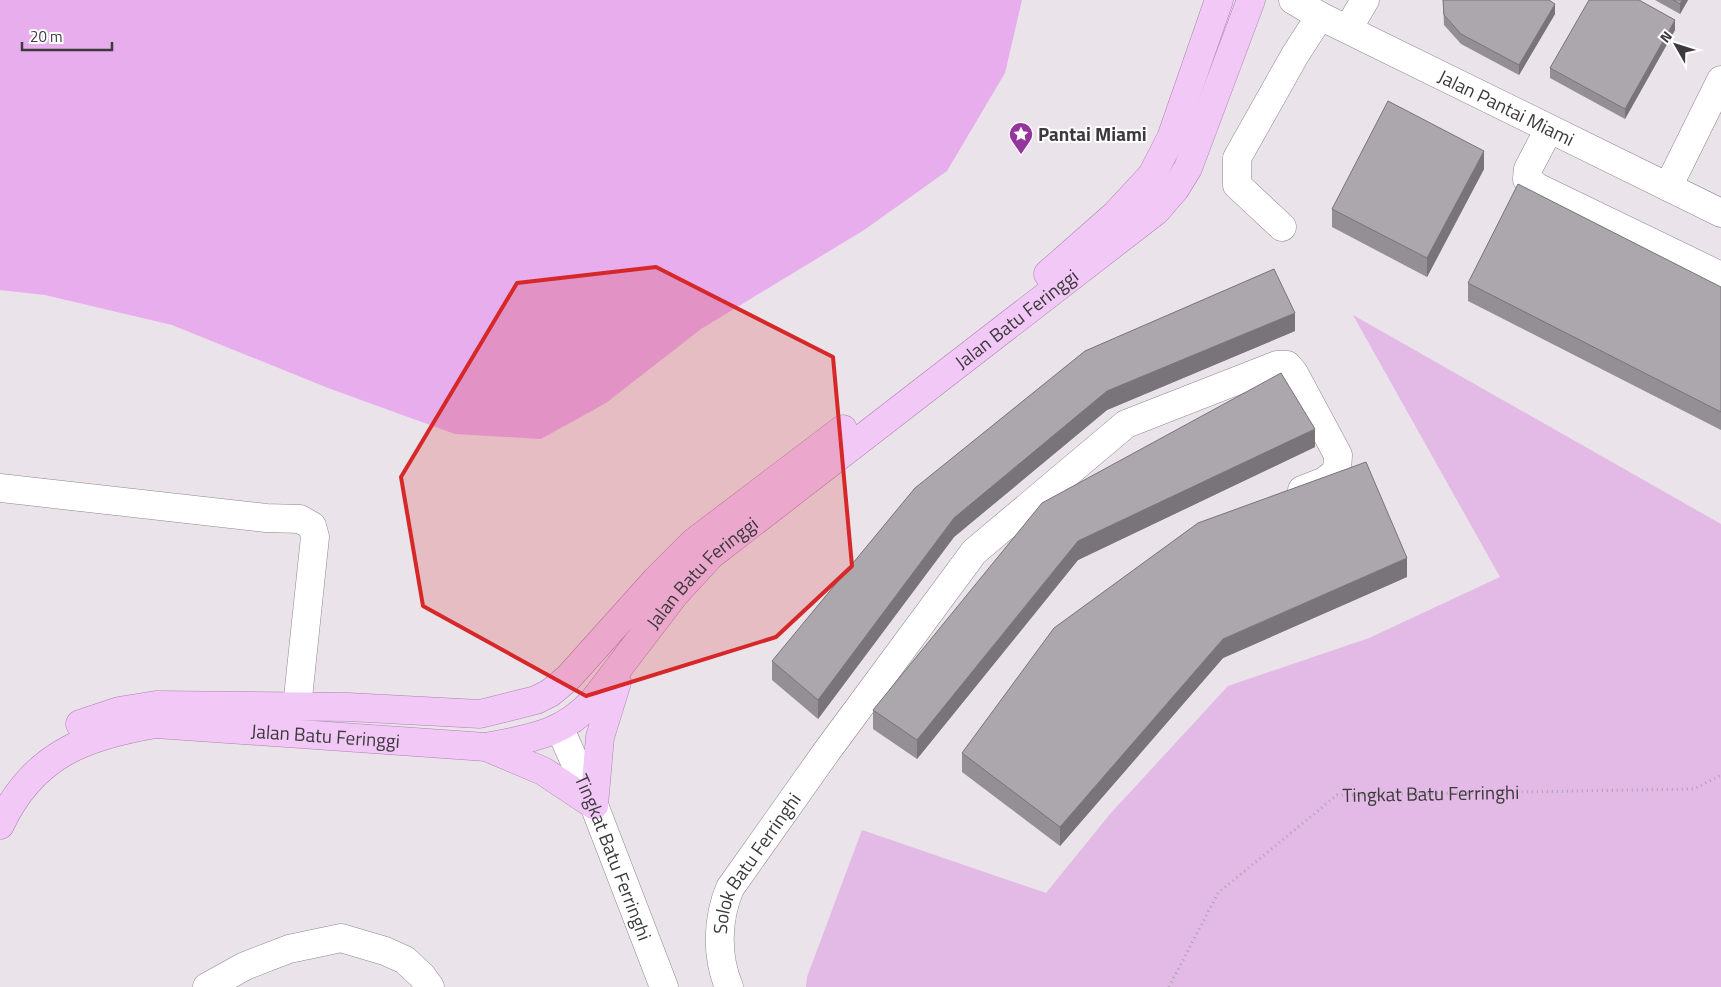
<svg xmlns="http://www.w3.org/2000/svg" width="1721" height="987" viewBox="0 0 1721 987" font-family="'Titillium Web',sans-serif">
<rect width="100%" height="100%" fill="#eae3ea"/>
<!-- green -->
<path fill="#e3b9e6" d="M1353,315l368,209v463h-915l1,-10 55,-147 184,63 64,-79 118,-128 141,-48 131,-61z"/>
<!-- water -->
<path fill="#e7aded" d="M0,0h1022l-17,73 -58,98 -83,59 -163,99 -95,74 -65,36 -86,-5 -127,-46 -156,-63 -127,-30 -45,-5z"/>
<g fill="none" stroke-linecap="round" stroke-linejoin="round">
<!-- minor casing -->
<g stroke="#8d878e" stroke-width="29">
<g id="minor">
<path id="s2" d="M1293,0l27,16 401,197"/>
<path d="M1348,29l17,-29"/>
<path d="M1549,129l-21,40 -1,10 10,8 184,89"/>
<path d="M1668,187l53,-107"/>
<path d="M1282,227l-45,-42v-27l58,-103 25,-39"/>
<path d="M0,488l266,30 34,1 12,7 3,11 -18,170"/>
<path id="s3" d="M560,729l34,76 70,182"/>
<path d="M207,987l38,-21 44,-17 52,-11 44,13 20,9 17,16 8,11"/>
<path id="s4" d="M729,987c-13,-31 -12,-68 1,-99l97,-137 147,-199 152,-128 151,-59h10l7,8 44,82 -1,16 -12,10 -23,9"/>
</g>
</g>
<!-- major casing -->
<g stroke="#ad7fb1" stroke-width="29">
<g id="major">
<path d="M1048,274l67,-59 37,-40 19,-37 48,-138"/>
<path d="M80,724l39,-13 37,-6 192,2 132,7 56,-14 14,-7 18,-15 88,-98 38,-38 149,-113"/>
<path d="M486,747l57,24 51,34"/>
<path d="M594,805l6,-68 17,-55"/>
<path id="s5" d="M0,825c33,-70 84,-89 156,-101l330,23c46,-9 76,-12 108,-47l81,-106 36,-39 445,-344 19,-22 13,-21 63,-168"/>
</g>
</g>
<!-- path -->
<path stroke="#aaa4aa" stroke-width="3" stroke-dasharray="1 4" stroke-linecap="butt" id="s1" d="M1169,987l49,-94 119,-98 357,-6 27,-14"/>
<!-- minor -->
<use href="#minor" stroke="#fff" stroke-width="28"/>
<!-- major -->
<use href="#major" stroke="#f2c8f6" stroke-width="28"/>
</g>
<!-- wall -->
<path fill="#948f95" d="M1443,0h106l6,14 -36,61 -58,-31 -17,-19z
M1655,0h33l-8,14z
M1675,30l-50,89 -75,-41v-10z
M1484,169l-57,108 -95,-50v-18z
M1468,283l253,4v143l-253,-129z
M1295,331l-188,79 -153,127 -136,182 -46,-39v-19l313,-310z
M1281,373l34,74 -237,113 -161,199 -44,-30v-19z
M1407,577l-184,81 -163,188 -98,-74v-19z"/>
<!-- shaded-wall -->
<path fill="#787479" d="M1682,0h6l-8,14v-10z
M1555,4v10l-36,61v-10z
M1675,20v10l-50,89v-10z
M1484,151v18l-57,108v-19z
M1295,313v18l-188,79 -153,127 -136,182v-19l136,-182 153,-127z
M1315,429v18l-237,113 -161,199v-19l161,-199z
M1407,558v19l-184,81 -163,188v-19l163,-188z"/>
<!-- building -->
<path fill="#aca6ad" stroke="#787479" d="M1443,0h106l6,4 -36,61 -58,-31 -17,-19z
M1589,0h50l36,20 -50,89 -75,-41z
M1673,0h9l-2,4z
M1388,101l96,50 -57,107 -95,-49z
M1518,184l203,103v125l-253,-129z
M1274,269l21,44 -188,78 -153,127 -136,182 -46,-39 143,-173 170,-137z
M1281,373l34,56 -237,112 -161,199 -44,-30 169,-207z
M1366,462l41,96 -184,81 -163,188 -98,-74 92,-125 144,-105z"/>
<!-- marked area -->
<path fill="#d62828" fill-opacity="0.2" stroke="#d62828" stroke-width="4" stroke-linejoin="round" d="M656,267l177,90 19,209 -76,71 -190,59 -163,-90 -22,-129 116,-194z"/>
<!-- icons -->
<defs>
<g id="sight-pin" transform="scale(1.25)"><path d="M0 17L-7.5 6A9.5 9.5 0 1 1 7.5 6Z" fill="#94359e" stroke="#fff"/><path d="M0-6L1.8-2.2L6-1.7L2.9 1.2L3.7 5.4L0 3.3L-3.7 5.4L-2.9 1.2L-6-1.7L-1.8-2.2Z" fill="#fff"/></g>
</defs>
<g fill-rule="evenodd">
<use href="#sight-pin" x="1021" y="134"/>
</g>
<g text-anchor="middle" stroke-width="4" stroke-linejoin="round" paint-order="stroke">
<!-- street labels -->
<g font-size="19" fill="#3d3a3d" stroke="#fff">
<text dy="7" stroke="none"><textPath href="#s2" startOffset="239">Jalan Pantai Miami</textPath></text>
<text dy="7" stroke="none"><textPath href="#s5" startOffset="1219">Jalan Batu Feringgi</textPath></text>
<text dy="7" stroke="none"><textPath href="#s5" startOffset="814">Jalan Batu Feringgi</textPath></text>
<text dy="7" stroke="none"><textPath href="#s5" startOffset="365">Jalan Batu Feringgi</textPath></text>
<text dy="7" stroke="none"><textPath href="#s1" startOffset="354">Tingkat Batu Ferringhi</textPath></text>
<text dy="7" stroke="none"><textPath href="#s3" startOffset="139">Tingkat Batu Ferringhi</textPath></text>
<text dy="7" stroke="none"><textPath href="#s4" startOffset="135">Solok Batu Ferringhi</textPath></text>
</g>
<!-- poi labels -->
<g font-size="19" font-weight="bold" fill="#3d3a3d" stroke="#fff" text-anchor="start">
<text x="1038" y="141">Pantai Miami</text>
</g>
</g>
<!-- north arrow -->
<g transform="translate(1676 45) rotate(309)" stroke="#ffffff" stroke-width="4" paint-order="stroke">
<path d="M0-4L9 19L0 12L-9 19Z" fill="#3d3a3d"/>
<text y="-8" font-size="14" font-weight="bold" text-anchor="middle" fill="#3d3a3d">N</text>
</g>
<!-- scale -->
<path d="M22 42v8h90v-8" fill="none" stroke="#3d3a3d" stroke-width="2.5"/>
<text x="30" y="42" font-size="15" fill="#3d3a3d" stroke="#ffffff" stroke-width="4" paint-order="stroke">20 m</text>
</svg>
